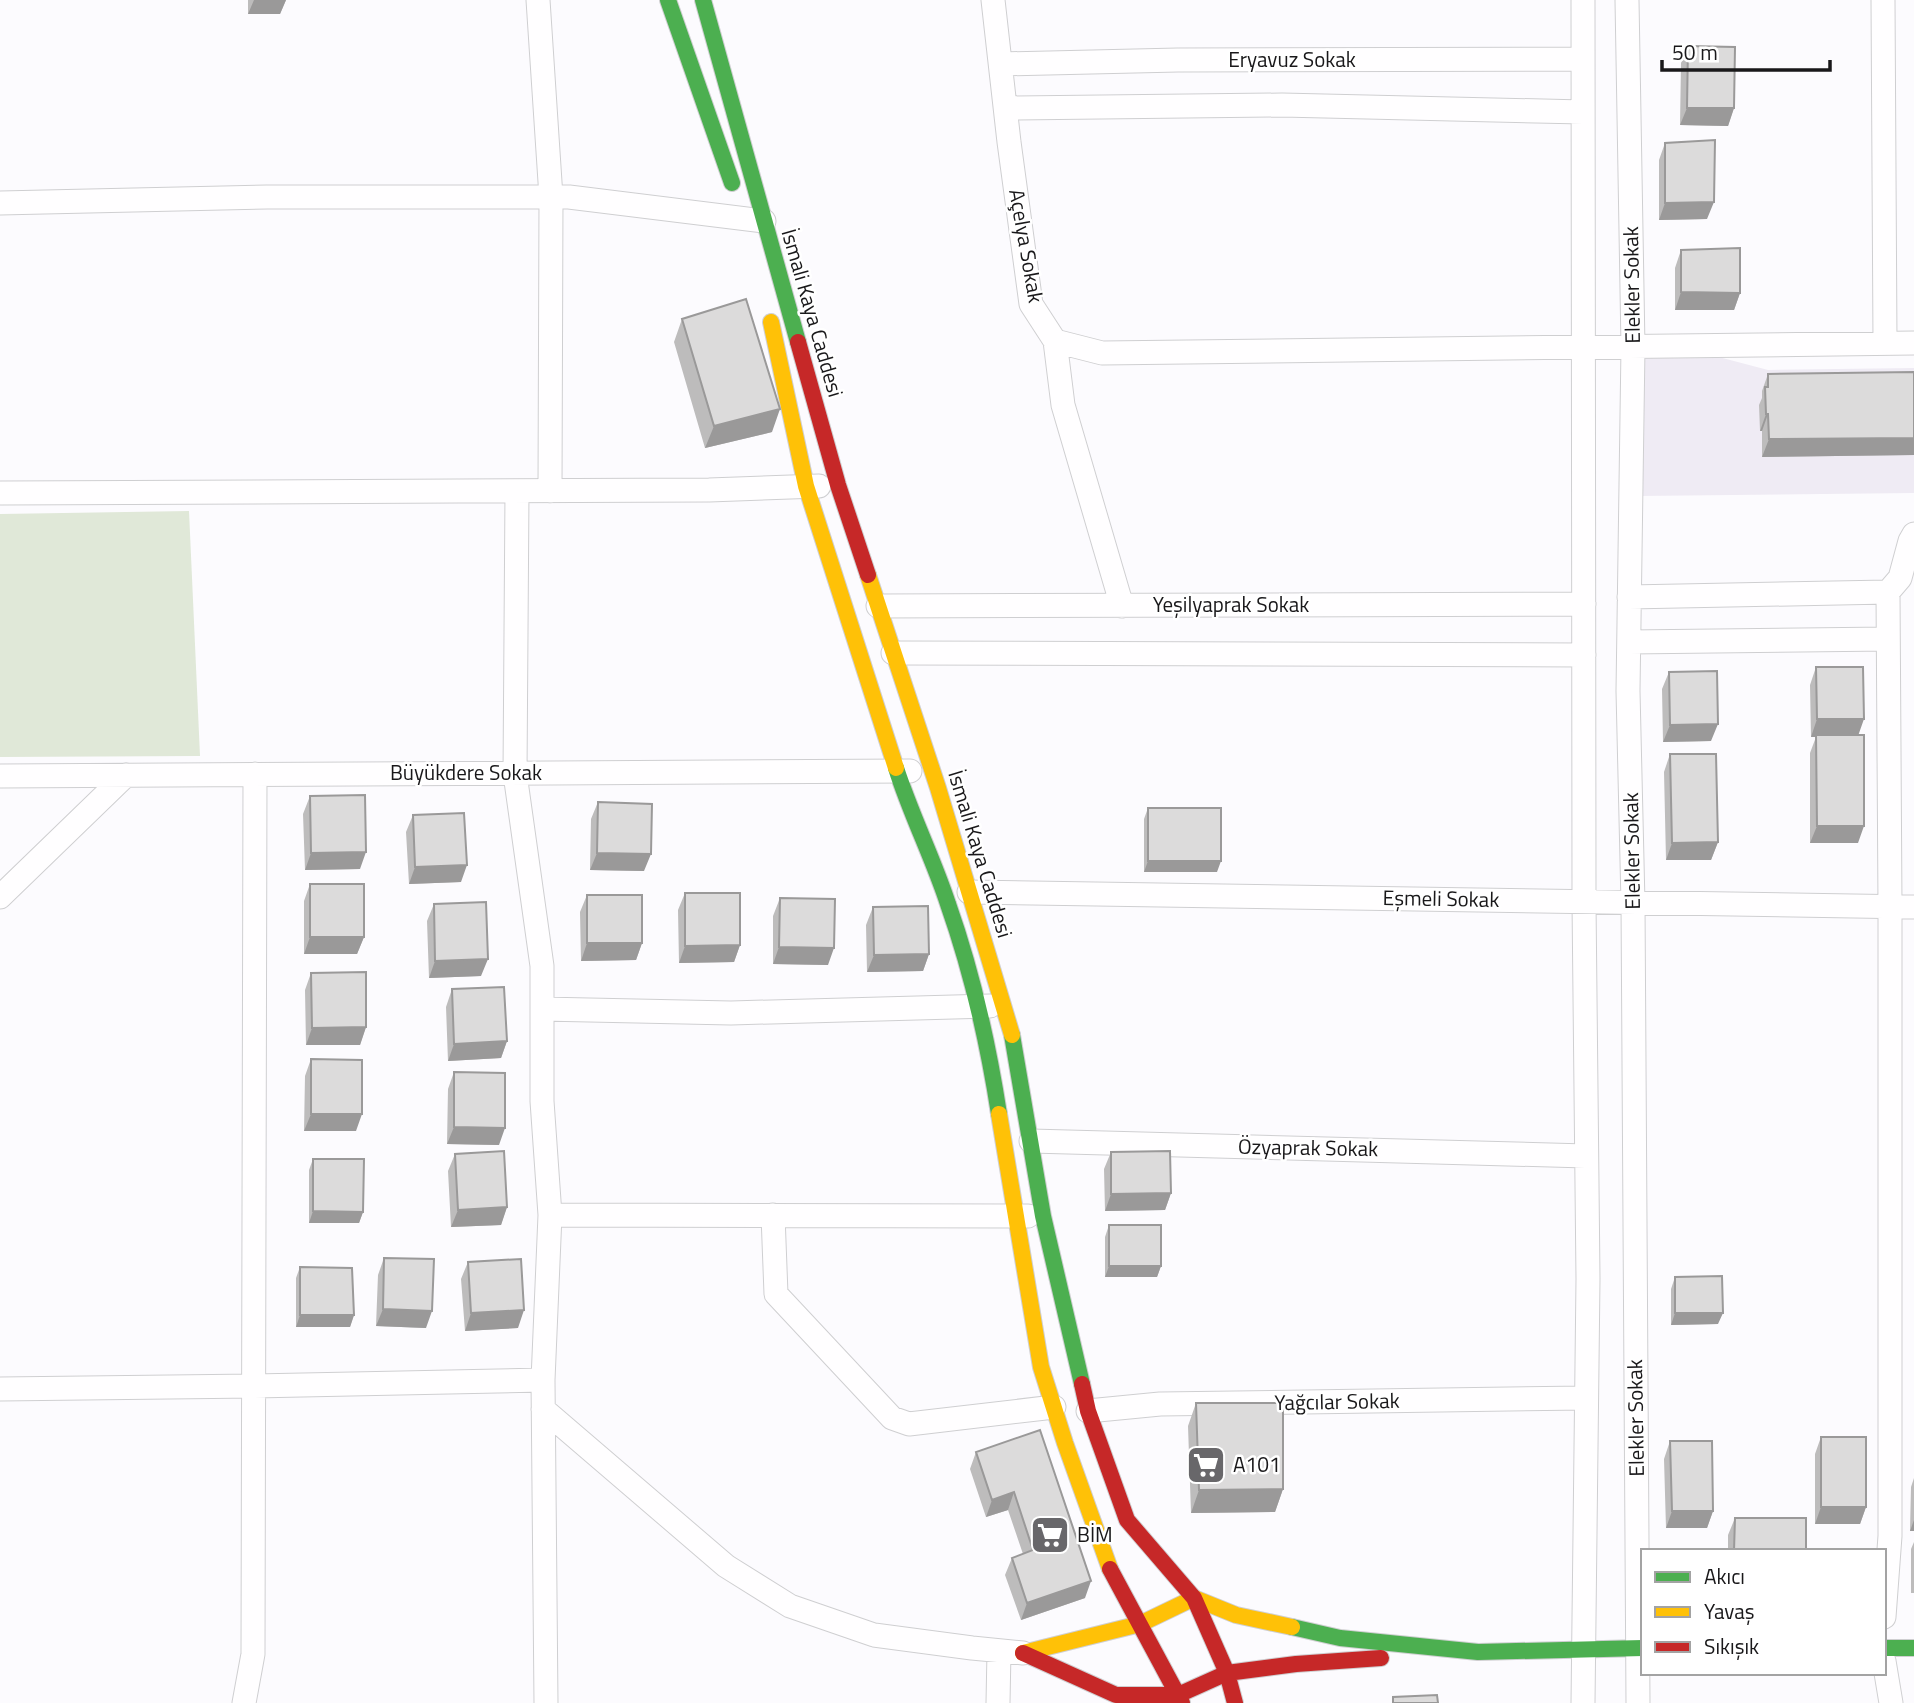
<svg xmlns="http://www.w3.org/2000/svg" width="1914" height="1703" viewBox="0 0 1914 1703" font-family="'Titillium Web',sans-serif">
<rect width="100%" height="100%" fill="#fcfbfe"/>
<!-- built -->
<path fill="#efebf4" d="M1715,356l53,14 146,-2v125l-275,3 -2,-139z"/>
<!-- green -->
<path fill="#e0e8d8" d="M189,511l11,245 -200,1v-243z"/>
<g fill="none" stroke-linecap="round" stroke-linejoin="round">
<!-- street casing -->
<g stroke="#cfcfd1" stroke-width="25">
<path id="street" d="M538,0l13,197 -1,294
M993,0l16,142 22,162 24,37 8,64 59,201
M1583,0l1,902 4,377 -5,424
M1627,0l6,347 -5,344 5,212 5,800
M1883,0l2,343
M1001,64l177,-4 405,-1
M1006,108l276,-3 301,7
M0,203l267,-6h302l195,24
M1055,341l47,12 812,-10
M517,491l-2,283 27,192v135l8,114
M0,493l709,-3 110,-4
M1629,597l259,-5 12,-14 10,-37 4,-7
M878,606l706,-2
M1629,642l259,-3
M893,653l691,2
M0,776l910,-5
M969,892l945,15
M0,897l126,-122
M542,1009l189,4 259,-7
M1031,1141l555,15
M773,1215l3,79 116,124 17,6 145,-17
M0,1389l254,-3 289,-6
M543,1409l183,157 64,40 84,29 98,13 51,5
M1088,1411l72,-7 426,-6
M1884,1617l6,-81v-629l-2,-315
M1884,1661l7,42
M244,1703l9,-49 2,-880
M546,1703l-3,-323 7,-165 478,1
M998,1703l1,-52"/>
</g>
<!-- fast casing -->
<g stroke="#cfcfd1" stroke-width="18">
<path id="fast" d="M668,0l64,183
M703,0l95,342
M896,768c15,47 37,90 52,136 24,68 40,139 51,210
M1012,1035l31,181 39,168
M1292,1627l48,11 138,14 165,-4
M1884,1648h30"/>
</g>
<!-- slow casing -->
<g stroke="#cfcfd1" stroke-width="18">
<path id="slow" d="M771,322l35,164 90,282
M868,575l70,213 74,247
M999,1114l42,253 24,76 45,126
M1023,1653l117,-29 54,-26 42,17 56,12"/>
</g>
<!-- jam casing -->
<g stroke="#cfcfd1" stroke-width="18">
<path id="jam" d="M798,342l40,143 30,90
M1082,1384l6,27 39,109 67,78 33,75 8,30
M1110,1569l72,134
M1023,1653l93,42h62l49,-22 69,-9 85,-6"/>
</g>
<!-- street -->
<use href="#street" stroke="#fffeff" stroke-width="23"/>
<!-- fast -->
<use href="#fast" stroke="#4caf50" stroke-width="16"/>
<!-- slow -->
<use href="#slow" stroke="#ffc107" stroke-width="16"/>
<!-- jam -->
<use href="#jam" stroke="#c62828" stroke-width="16"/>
</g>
<!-- wall -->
<path fill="#bdbcbc" d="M248,0h38l-6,14h-32z
M1688,46l46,62 -6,18 -48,-1 1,-62z
M1665,143l42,76 -48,1v-60z
M1681,250l59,43 -6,17h-59v-42z
M682,319l90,113 -67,16 -31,-106z
M1914,372v83l-152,2v-26h-2l-1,-26 3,-7v-7l6,-17z
M1816,667l42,68v108h-48v-90l6,-16h-5l-1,-52z
M1669,672l42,69 -48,1 -1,-53z
M1670,754l48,88 -7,18h-45l-2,-88z
M310,796l50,73 -55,1 -2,-56z
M598,802l46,69 -54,-1 1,-51z
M1148,808l69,64h-73v-53z
M413,815l48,67 -52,2 -3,-52z
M310,884l54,53 -7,17h-53v-53z
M685,893l55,52 -6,17 -55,1 -1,-53z
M587,895l55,48 -6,17 -55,1 -1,-49z
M780,898l48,67 -55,-1v-48z
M434,904l47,72 -52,2 -2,-57z
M873,907l56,47 -6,17 -56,1 -1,-47z
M311,973l55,54 -6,18h-54l-1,-55z
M452,989l55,52 -6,17 -53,3 -2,-54z
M311,1059l45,72h-52l1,-55z
M454,1072l45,73 -52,-1 1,-55z
M1111,1152l60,41 -6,17 -60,1 -1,-42z
M455,1154l52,53 -6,18 -50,2 -3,-56z
M313,1159l50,53 -4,11h-50v-53z
M1109,1225l52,41 -4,11h-52v-40z
M384,1258l42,70 -50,-2 2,-51z
M468,1262l50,66 -53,3 -4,-52z
M300,1267l54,48 -4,12h-54v-49z
M1675,1277l43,47 -47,1v-36z
M1196,1403l87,86 -8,23 -84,1 -3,-87z
M1040,1430l45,168 -64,22 -16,-45 7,-17 11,-4 -15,-44 -22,7 -16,-48 6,-17z
M1821,1437l45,70 -6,17h-45v-70z
M1670,1441l43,70 -6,17h-41l-2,-69z
M1914,1478v53h-4l1,-44z
M1735,1518l71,33h-78v-16z
M1914,1542v51h-3v-44z"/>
<!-- shaded-wall -->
<path fill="#9a9999" d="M254,0h32l-6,14h-32z
M1687,108h47l-6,18 -48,-1z
M1714,202l-7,17 -48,1 6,-17z
M1681,292l59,1 -6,17h-59z
M780,409l-8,23 -67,16 9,-22z
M1766,414h2l-6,17h-2z
M1914,438v17l-152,2 7,-18z
M1817,719h47l-6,17 -47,1z
M1718,724l-7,17 -48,1 7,-17z
M1817,826h47l-6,17h-48z
M1718,842l-7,18h-45l6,-17z
M366,852l-6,17 -55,1 6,-17z
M597,853l54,1 -7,17 -54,-1z
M1148,861h73l-4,11h-73z
M467,865l-6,17 -52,2 6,-17z
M310,937h54l-7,17h-53z
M587,943h55l-6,17 -55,1z
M740,945l-6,17 -55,1 6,-17z
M779,947l55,1 -6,17 -55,-1z
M929,954l-6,17 -56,1 7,-17z
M488,959l-7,17 -52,2 6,-17z
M366,1027l-6,18h-54l6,-17z
M507,1041l-6,17 -53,3 6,-17z
M311,1114h51l-6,17h-52z
M454,1127l51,1 -6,17 -52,-1z
M1171,1193l-6,17 -60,1 6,-17z
M507,1207l-6,18 -50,2 7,-17z
M313,1211l50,1 -4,11h-50z
M1109,1266h52l-4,11h-52z
M383,1309l49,2 -6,17 -50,-2z
M524,1310l-6,18 -53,3 6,-18z
M1675,1313h48l-5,11 -47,1z
M300,1315h54l-4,12h-54z
M1283,1489l-8,23 -84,1 8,-23z
M1014,1492l-6,18 -22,7 6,-17z
M1821,1507h45l-6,17h-45z
M1672,1511h41l-6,17h-41z
M1914,1520v11h-4z
M1091,1581l-6,17 -64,22 6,-17z"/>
<!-- building -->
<path fill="#dcdbdb" stroke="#9a9999" stroke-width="2" d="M1688,46l47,1 -1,61h-47z
M1715,140l-1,62 -49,1v-60z
M1740,248v45l-59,-1v-42z
M746,299l34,110 -66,17 -32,-107z
M1914,372v66l-145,1 -1,-25h-2l-1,-27h3v-13z
M1816,667h47l1,52h-47z
M1717,671l1,53 -48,1 -1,-53z
M1816,735h48v91h-47z
M1670,754h46l2,88 -46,1z
M365,795l1,57 -55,1 -1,-57z
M598,802l54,2 -1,50 -54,-1z
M1148,808h73v53h-73z
M464,813l3,52 -52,2 -2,-52z
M310,884h54v53h-54z
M685,893h55v52l-55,1z
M587,895h55v48h-55z
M780,898l55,1 -1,49 -55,-1z
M486,902l2,57 -53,2 -1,-57z
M928,906l1,48 -55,1 -1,-48z
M366,972v55l-54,1 -1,-55z
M504,987l3,54 -53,3 -2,-55z
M311,1059l51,1v54h-51z
M454,1072l51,1v55l-51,-1z
M504,1151l3,56 -49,3 -3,-56z
M1170,1151l1,42 -60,1v-42z
M313,1159h51l-1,53 -50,-1z
M1109,1225h52v41h-52z
M384,1258l50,1 -2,52 -49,-2z
M521,1259l3,51 -53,3 -3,-51z
M300,1267l52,1 2,47h-54z
M1722,1276l1,37h-48v-36z
M1196,1403h87v86l-84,1z
M1040,1430l51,151 -64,22 -15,-45 21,-8 -19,-58 -22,8 -16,-48z
M1821,1437h45v70h-45z
M1670,1441h42l1,70h-41z
M1735,1518h71v33h-72z
M1437,1695l1,8h-45v-6z"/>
<!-- icons -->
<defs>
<g id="supermarket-square" transform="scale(2.0125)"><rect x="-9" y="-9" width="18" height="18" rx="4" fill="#68676a" stroke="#fff"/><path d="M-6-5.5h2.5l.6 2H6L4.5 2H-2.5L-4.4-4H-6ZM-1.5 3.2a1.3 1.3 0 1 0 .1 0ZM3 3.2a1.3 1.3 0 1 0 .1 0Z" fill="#fff"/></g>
</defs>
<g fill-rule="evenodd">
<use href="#supermarket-square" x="1206" y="1465"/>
<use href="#supermarket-square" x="1050" y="1535"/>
</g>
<g text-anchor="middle" stroke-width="5" stroke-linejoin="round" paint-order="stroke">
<!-- street labels -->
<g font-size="21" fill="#19181a" stroke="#fff">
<text x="1292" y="67">Eryavuz Sokak</text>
<text transform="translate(1026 246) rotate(80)" y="7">Açelya Sokak</text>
<text transform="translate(1632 285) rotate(-91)" y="7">Elekler Sokak</text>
<text transform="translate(812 313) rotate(74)" y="7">İsmali Kaya Caddesi</text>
<text x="1231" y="612">Yeşilyaprak Sokak</text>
<text x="466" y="780">Büyükdere Sokak</text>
<text transform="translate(1632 851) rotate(-91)" y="7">Elekler Sokak</text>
<text transform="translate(980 854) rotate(73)" y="7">İsmali Kaya Caddesi</text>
<text transform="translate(1441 899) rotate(1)" y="7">Eşmeli Sokak</text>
<text transform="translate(1308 1148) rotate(1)" y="7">Özyaprak Sokak</text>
<text transform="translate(1337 1402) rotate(-1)" y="7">Yağcılar Sokak</text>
<text transform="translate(1636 1418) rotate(-91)" y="7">Elekler Sokak</text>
</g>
<!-- poi labels -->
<g font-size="21" fill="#19181a" stroke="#fff" text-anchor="start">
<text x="1233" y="1472">A101</text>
<text x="1077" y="1542">BİM</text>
</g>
</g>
<!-- legend -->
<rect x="1641" y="1549" width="245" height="126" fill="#ffffff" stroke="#a3a3a3" stroke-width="2"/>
<rect x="1655" y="1572" width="35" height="10" fill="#4caf50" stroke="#a3a3a3" stroke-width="2"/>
<text x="1704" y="1584" font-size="21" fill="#19181a">Akıcı</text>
<rect x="1655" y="1607" width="35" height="10" fill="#ffc107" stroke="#a3a3a3" stroke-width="2"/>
<text x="1704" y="1619" font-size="21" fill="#19181a">Yavaş</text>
<rect x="1655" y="1642" width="35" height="10" fill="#c62828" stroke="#a3a3a3" stroke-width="2"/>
<text x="1704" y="1654" font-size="21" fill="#19181a">Sıkışık</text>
<!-- scale -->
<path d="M1662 60v10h168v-10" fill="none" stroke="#19181a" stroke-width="3.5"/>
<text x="1672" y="60" font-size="21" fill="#19181a" stroke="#ffffff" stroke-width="5" paint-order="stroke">50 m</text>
</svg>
